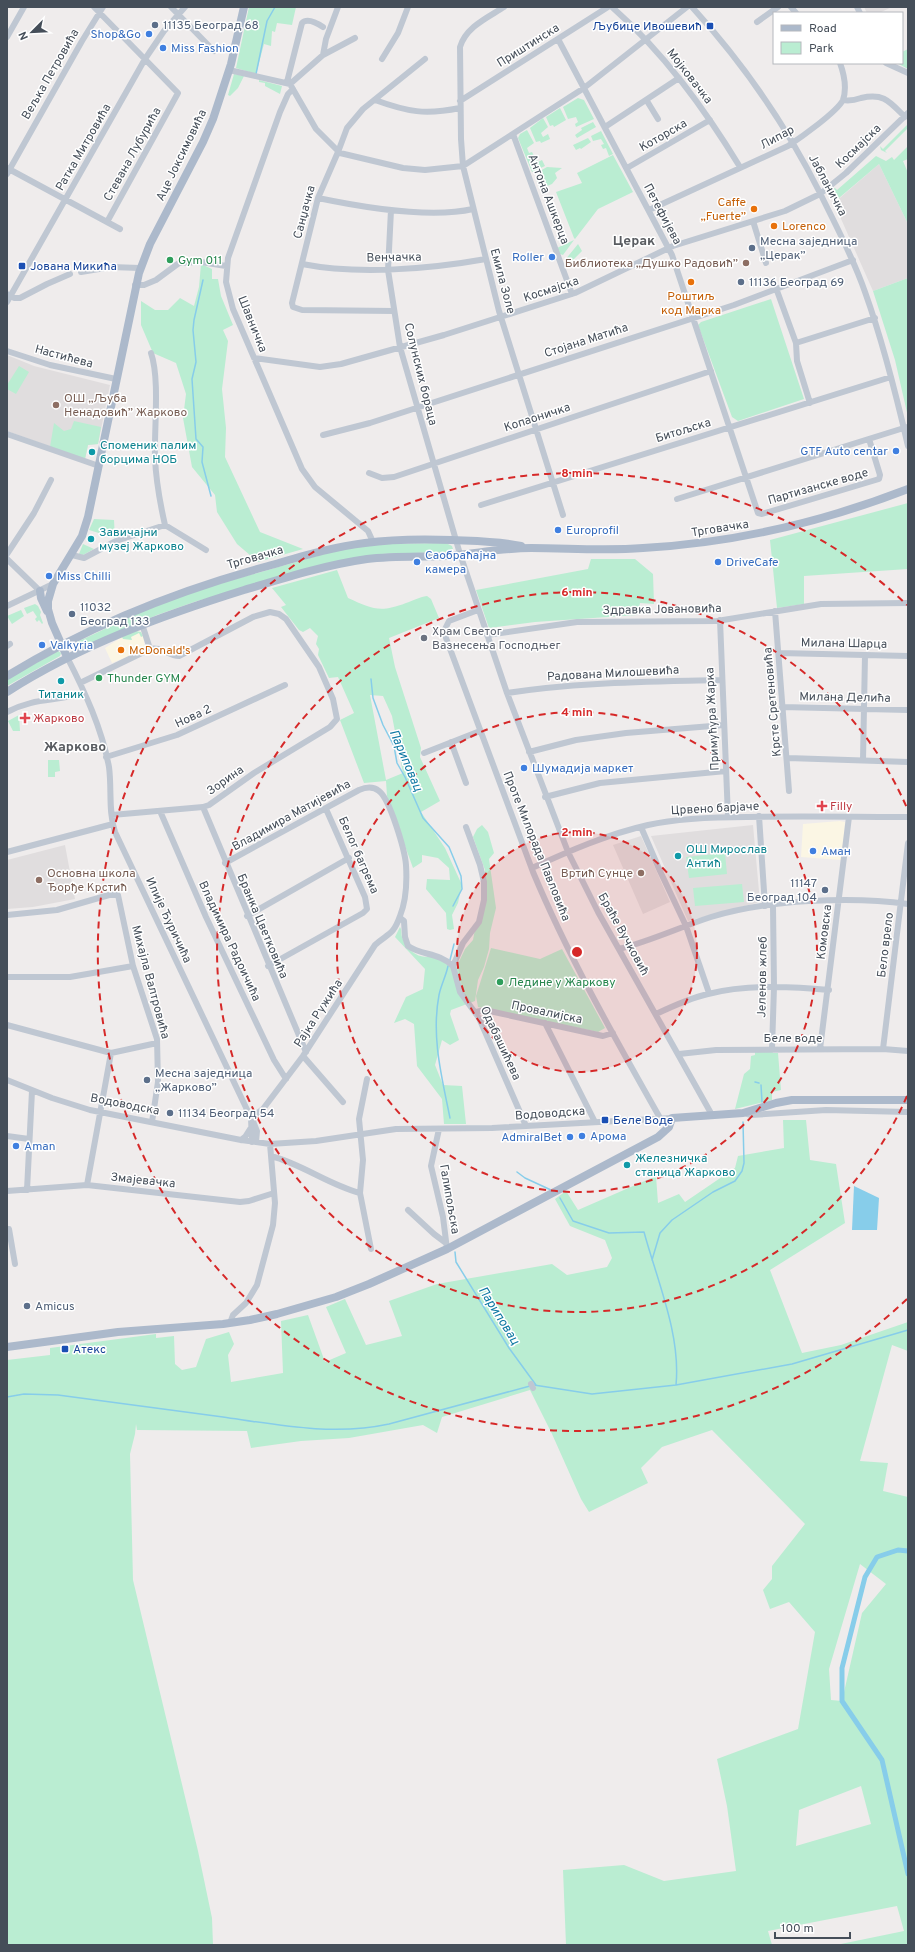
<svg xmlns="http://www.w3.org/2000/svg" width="915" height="1952" viewBox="0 0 915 1952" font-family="Overpass,sans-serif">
<rect width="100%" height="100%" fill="#efecec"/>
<!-- commercial -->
<path fill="#fbf6e4" d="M139,631l4,2 2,16 -33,14 -7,-15 17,-11z
M840,821l5,1 -3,38 -41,-3 2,-33z"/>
<!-- education -->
<path fill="#e0ddde" d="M864,7h28l-13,6h-12z
M879,164l29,60v54l-35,13 -39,-88z
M7,355l27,11 76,19 -12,59 -10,1 -3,14 -78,-28z
M753,825l7,77 -72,19 -37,-85z
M641,836l29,66 -27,12 -30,-69z
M65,845l10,54 -42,8 -26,2v-49z"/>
<!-- green -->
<path fill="#baedd2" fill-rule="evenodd" d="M249,7h47l-4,18 -15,-2 -2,9 -3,-1 -1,15 -7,-2 -8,30 -20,-6z
M908,49v20l-11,-6h5v-11z
M234,74l10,2 -6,12 -8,8 -2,-1z
M259,80l23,6 -2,8 -15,-8v-3l-6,-1z
M578,98l6,2 10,19 -18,8 -1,-3 3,-2 -2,-5 -8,2 -5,-12z
M560,108l6,12 -12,7 -1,-2 -3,1 -4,-9z
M543,118l5,9 -7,6 2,4 5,-3 2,5 -9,4 -1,-2 -4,1 -6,-14z
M593,122l3,5 -19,11 -2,-3 7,-5 -1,-2z
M908,124v4l-23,23 2,2 -6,-3 -1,-4 3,3z
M527,130l7,13 -7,5 2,5 3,-1 2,4 -3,2 2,3 4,-2 1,3 4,-2 3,6 -13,6 -14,-34 2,-4z
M601,131l12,23 -4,2 -3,-8 -3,1 -2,-4 3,-1 -3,-5 -8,2 -2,-5z
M588,138l3,4 -10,7 -1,-1 -4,2 -3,-5z
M908,146v13l-5,2 5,12v51l-29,-60 -40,34 -7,-8 3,-2 2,2 39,-34 10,5 6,-4 2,3z
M613,155l20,37 -35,17 -23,30 -1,-1 -18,-46 26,-9 -5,-10z
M547,167l15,1 -7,5 2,5 -5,6 -12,5 -4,-11 6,-3 -2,-4z
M574,240l-11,15 -3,-1 -3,-6z
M578,244l4,7 -14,14 -3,-5z
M201,264l11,5v10h6l3,17 12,29 -10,5 5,11 -6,48 4,39 -1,29 35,75 43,17 -45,13 -21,-18 -20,-32 -2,-17 -23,-28 -9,-49 3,-24 -10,-31 -23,-10 -12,-28v-24l14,9h13l12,-12 14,8 5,-19z
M908,278v139l-13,-57 -22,-69z
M771,299l33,100 -66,22 -6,-4 -34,-92 3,-3z
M19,366l10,6 -13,22 -9,-5v-4z
M74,421l27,6 -3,17 -10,1 -3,14 -35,-12 4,-24 10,8 7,-2z
M908,503v66l-104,7v28l-27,4 -7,-68z
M94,519l20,1 1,18 -26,-8z
M446,543l6,3 1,3 -5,3 -68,2 -183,47 -40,14 -77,33 -5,-1 2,-5 64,-30 53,-21 144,-41 43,-6z
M83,544l11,5 -11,6 -4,-1z
M591,559h44l18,15 1,30 -14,-1 -3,12 -102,7 -46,6 -13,-38 112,-21z
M337,570l11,28c24,11 32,15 58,5 6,-2 13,-6 21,-7l4,3 8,19 -50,20 6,29 26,81 -1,9 20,44 -19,11 24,36 17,37 -4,18 -6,12 2,14 -4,1 -3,-1 -1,-16 -20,-24 1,-10 23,1 -1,-12 -11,-10 -16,-3v7l-9,6 -26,-72 -1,-15 -22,2 -24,-63 14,-7 -16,-36 -9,1 -11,-23 1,-6 -3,-5 2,-8 -8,-8 -7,4 -4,-2 -18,-23 5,-2 -14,-17zM370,695l13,1 9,20 11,57 -17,7z
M35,604l3,2 3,6 -1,3 3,8 -1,1 -3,-4 -2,2 -2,-3 2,-2 -4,-6 -6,3 -3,-6z
M21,610l3,6 -12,8 -5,-8z
M136,631l5,1 2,4 -2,1 -2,-4 -8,4 1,3 -9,-1 -1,-2z
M58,651l3,2 -1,3 -53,30v-7z
M19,715l1,16h-7l-5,-10z
M48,760h11l1,11 -5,1v5h-7z
M482,825l6,7 6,21 -5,6 7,49 -6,25 -1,16 -5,18 -6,13 -3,21 -24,9 -1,4 9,26 -9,5 -8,-5 -7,25 8,20 19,1 4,38h-22l-2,-25 -25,-33 -3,-42 -9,-5 -11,4 12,-26 17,-8 2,-20 -30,-32 5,-10c2,3 1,6 2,10 4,11 13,20 25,20l3,-3 26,14 9,-19 8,-9 2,-11 5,-11 5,-48 -12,-33 4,-8z
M725,853l2,21 -38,4 -3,-21z
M742,884l2,18 -49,4 -2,-18z
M491,948l49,11 22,-10 43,79 -7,4 -120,-25 -2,-11z
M755,1051h17l1,2h5l3,37 -9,2v8l-37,9 9,-35 6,-5 1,-13 4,-1z
M783,1120h23l4,40 26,4 9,59 -75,47 32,83 39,-8 67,-23v29l-16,-6 -32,116 28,2 -5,28 25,6v448h-72l68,-14 -7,-25 -129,25 4,14h-206l-3,-75 61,-5 40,16 72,-10 -9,-65 -10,-47 81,-30 17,-97 -26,-30 -19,7 -7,-19 9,-11v-13l33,-42 -93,-94 -50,17 -21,21 7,15 -59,29 -8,-13 -29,-65 -22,-44 -88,27 -5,16 -14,-8 -74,13 -48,3 -50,7 -4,-17 -110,-1 -1,-6 -1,10 -5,20 3,126 65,271 14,67 1,27h-206v-585l43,-5v-7l106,-14v4l18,-2 1,28 7,6 14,-3 10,-28 23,-7 5,12 -6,11 3,27 52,-9 -2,-52 27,-6 17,47 21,-9 -20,-46 19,-8 21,46 36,-9 -13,-35 48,-17 115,-20 15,11 40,-8 5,-9 -7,-18 -35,-14 -15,-27 11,-8 12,19 78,-34 2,27 21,-9 6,8 50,-34 3,-12 46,-8zM860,1564l26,20 -24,29 -20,88 -11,-1 -2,-31zM861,1786l10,38 -75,22 3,-36z"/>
<!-- water -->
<path fill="#87cdea" d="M854,1186l25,12 -2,32h-25z"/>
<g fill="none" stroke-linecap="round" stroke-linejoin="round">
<!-- stream -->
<path stroke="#87cdea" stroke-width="1.5" d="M256,74l11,-53 8,-14
M203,280l-9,40 -1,10 3,32 -4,17 4,60 7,8 -1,15 9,34
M371,679l2,19 10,27 11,21 3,17 8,14 18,41 26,29 12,29 1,13 -9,17
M450,960l4,-16
M448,966c-2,10 -7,19 -9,29 -8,42 3,83 11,123
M755,1082l4,1
M761,1085l1,17
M517,1172l8,6 26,12
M560,1198l13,23 36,12 35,-1c13,48 37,103 32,153
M455,1252l1,10 53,86 27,37
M652,1260l8,-27 12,-13 41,-28 22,-11 7,-10 2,-8 -1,-41
M534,1385l58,9 84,-9 116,-21 116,-34
M7,1397l17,-3 34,1c55,7 110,15 165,22 55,8 111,19 166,7l141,-38"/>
<!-- canal -->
<path stroke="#87cdea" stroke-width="5" d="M908,1551l-10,-1 -21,7 -12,20 -23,91v33l40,59 26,114"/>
<!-- minor -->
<path stroke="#bfc7d2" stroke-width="6" d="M94,7l84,86 -71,129
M171,7l43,44
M504,7c-17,11 -38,20 -44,40l1,92 2,27 36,145 64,204
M612,7c52,46 92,101 128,160
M692,7c51,56 94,118 128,186 16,33 33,64 45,99 18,50 31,102 43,154
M791,7l5,6
M857,7l3,6
M757,22l21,-15
M7,37l17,-30
M558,39l114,216 86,258 4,1 117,-35 1,-4 -11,-36
M323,55l3,-16 12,-32
M382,59l16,-26 10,-26
M886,63l22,10
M229,70l61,14 26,45 24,24 63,15 22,2 38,-4 121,-78 103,-81
M287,82l15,-59c5,-5 15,0 21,4
M290,84l33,-29 32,-17
M293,89l-5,5 -8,18 -52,146 -2,24 7,27 69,160 13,18 53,44 5,11
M375,100c33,12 50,15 85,8
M843,100c6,1 12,0 18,-2 23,-5 28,3 44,19
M460,101l148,-94
M647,101l11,18
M605,127l74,-49
M513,134l59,160
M7,168l113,61
M627,168l83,-48
M7,174l75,-133 21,-34
M318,198c43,9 111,21 155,11
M391,210l-3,60 12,77 60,207 47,139 61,159 30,60 114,203
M649,210l139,-64c12,-8 49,-34 55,-46 4,-12 1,-26 -3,-37
M753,221l13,42
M302,264c56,11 128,5 184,-5
M81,272l30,-5 29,1
M135,285h9l12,-5 23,-17 22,-1 25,4
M776,288l20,55 1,18 13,42
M7,294l7,4h6l27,-14 23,-10
M7,302l138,-243 19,-28 21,-24
M394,311l-92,-1 -9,-3 -1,-4 26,-105 20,-46 9,-24 16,-19 62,-50
M796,343l79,-25
M7,351l43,14 66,14
M151,353c9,26 3,76 4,105 1,23 5,45 10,67l41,25
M254,358l66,9 21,-3 103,-29 131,-42 98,-47 112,-35 35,-17 26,-21 62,-60
M7,434l92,32
M323,435l47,-12 364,-118 119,-45
M369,473l13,5 12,-1 317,-106
M677,499l230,-72
M481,505l410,-128
M7,554l27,-41 17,-33
M72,555l12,3 32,-17 49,-16
M7,559l33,32
M7,606l46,-22
M478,610l-29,11 -4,8 1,9 87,234c36,86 82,166 127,246
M775,611l14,180
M720,620l8,197
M142,624l8,25
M487,635l90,-13 140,-1 104,-17 87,-1
M7,646l3,-2
M779,653l129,3
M67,657c18,35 35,72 42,110 3,22 -1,44 6,65l136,286 1,24
M80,683l70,-34c11,-3 18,7 29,7l74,-39 17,-5 9,2 7,5 33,48 14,32 4,20 -7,8 -76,46 -45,32 -6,2 -91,8
M507,693c71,-11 142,-11 214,-13
M782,707l126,3
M7,712c28,-15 49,-10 77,-19
M451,742l15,41
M529,752l47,-12 50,-7 98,-8
M424,753l56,-22
M106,757l71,-22 108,-50
M788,758l120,4
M863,760l2,-105
M545,797l55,-14 126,-12
M203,807l103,245
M160,811l46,106 68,143 12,19
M759,816l6,90
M466,827l14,38 4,17v18l-5,22 -16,21 -10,23 7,26 19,26 47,108
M641,827l19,44 26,55 23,67
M7,852l106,-28
M225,863l134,-73c7,-3 14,-4 20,1 11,8 26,60 27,74 1,16 0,36 -6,51 -7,20 -12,17 -25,29l-72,111 -40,53 -12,9
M532,868c37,-17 76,-34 116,-43 32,-7 66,-8 99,-8 54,-1 107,0 161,0
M7,915l50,-5 52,-15h9l15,71 24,73 1,43 -6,40
M247,916l102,-58
M400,918l4,3 1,16 3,9c15,10 30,6 45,20
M619,949c32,-8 61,-22 92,-32 56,-17 139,-21 197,-13
M268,966l95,-53 4,-4 -2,-12 -39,-88
M7,977h63l63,-11
M476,1012l9,-2 118,26 10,-3
M656,1014c17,-8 34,-16 52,-20 38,-10 82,-8 121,-4
M545,1023l50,99
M7,1025l104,28 46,-10
M772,1049l2,-62 -1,-81
M820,1049l29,-232
M883,1049l25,-206
M679,1054l37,-4 167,-1 25,2
M303,1056l40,46
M367,1079l-8,40 4,41 -3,33 11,56
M7,1080l45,18 38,12 151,30 29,4 46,-3 80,-12 96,-1 180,-10
M744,1113l7,2 75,-5 82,2
M253,1121l4,10 -1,11
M439,1129l-8,37 12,51 4,32
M7,1136l22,3
M241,1140l4,-3 7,-11
M271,1156c31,8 58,29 89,37
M87,1185l24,-132
M27,1190l5,-99
M7,1191l80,-6 153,17 9,-1 25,-8
M408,1210l26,24 12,9
M7,1229h2l6,35
M230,1323l3,-8 13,-12 11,-18 16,-60 2,-22 -5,-59
M531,1384l2,4"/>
<!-- major -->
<path stroke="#acb9cb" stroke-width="8" d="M40,591l1,7 6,13
M67,657l-15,-34 -4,-14v-8l5,-17 29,-48 6,-19 51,-244 11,-29 53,-102 10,-23 18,-55 13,-57
M7,676c81,-50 169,-85 261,-110 32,-9 64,-19 97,-23 29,-4 58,-4 87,-3 23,1 47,1 69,6
M7,692c74,-47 154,-76 237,-102 40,-12 81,-25 123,-31 26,-3 53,-2 79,-3 28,-2 56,-8 85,-8 37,0 74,3 112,0 91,-5 180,-26 265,-59
M7,1347l111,-15 105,-8 27,-4 27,-6 59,-17 33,-13 78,-35 211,-112 11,-10 3,-9 71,-5 33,-10 16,-3h116"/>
</g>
<!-- distance rings -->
<circle cx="577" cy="952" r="120" fill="#d62828" fill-opacity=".12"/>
<g fill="none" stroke="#d62828" stroke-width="2" stroke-dasharray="7 5">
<circle cx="577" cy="952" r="120"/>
<circle cx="577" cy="952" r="240"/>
<path d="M907 1096A360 360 0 1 1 907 808"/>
<path d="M907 1299A479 479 0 1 1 907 605"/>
</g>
<!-- markers -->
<g fill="#5c6f8a" stroke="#fff" stroke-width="1.5">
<circle cx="155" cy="25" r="4"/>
<circle cx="752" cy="248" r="4"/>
<circle cx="741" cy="282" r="4"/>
<circle cx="72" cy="614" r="4"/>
<circle cx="825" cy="890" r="4"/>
<circle cx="147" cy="1080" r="4"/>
<circle cx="170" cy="1113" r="4"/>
<circle cx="27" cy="1306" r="4"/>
</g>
<g fill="#1a4fb4" stroke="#fff" stroke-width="1.5">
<rect x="706" y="22" width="8" height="8" rx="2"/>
<rect x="18" y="262" width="8" height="8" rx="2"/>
<rect x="601" y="1116" width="8" height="8" rx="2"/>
<rect x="61" y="1345" width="8" height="8" rx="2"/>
</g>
<g fill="#3f7fe0" stroke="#fff" stroke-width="1.5">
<circle cx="149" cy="34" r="4"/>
<circle cx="163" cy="48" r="4"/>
<circle cx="552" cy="257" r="4"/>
<circle cx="896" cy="451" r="4"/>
<circle cx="558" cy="530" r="4"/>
<circle cx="417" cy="562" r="4"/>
<circle cx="718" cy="562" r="4"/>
<circle cx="49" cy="576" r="4"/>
<circle cx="42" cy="645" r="4"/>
<circle cx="524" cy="768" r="4"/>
<circle cx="813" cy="851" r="4"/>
<circle cx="582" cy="1136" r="4"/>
<circle cx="570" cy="1137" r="4"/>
<circle cx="16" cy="1146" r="4"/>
</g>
<g fill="#e8710a" stroke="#fff" stroke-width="1.5">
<circle cx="754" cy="209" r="4"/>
<circle cx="774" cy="226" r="4"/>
<circle cx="691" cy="282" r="4"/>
<circle cx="121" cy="650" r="4"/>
</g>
<g fill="#2e9e5b" stroke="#fff" stroke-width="1.5">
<circle cx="170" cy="260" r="4"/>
<circle cx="99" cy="678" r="4"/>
<circle cx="500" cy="982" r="4"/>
</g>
<g fill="#8d6e63" stroke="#fff" stroke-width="1.5">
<circle cx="746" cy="263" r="4"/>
<circle cx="56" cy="405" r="4"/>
<circle cx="641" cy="873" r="4"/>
<circle cx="39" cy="880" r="4"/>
</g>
<g fill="#0f9aa8" stroke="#fff" stroke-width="1.5">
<circle cx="92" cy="452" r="4"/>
<circle cx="91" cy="539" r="4"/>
<circle cx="61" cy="681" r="4"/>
<circle cx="678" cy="856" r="4"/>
<circle cx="627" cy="1165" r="4"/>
</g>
<circle fill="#6b7280" stroke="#fff" stroke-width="1.5" cx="424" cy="638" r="4"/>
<g fill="#e0444e" stroke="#fff" stroke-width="1.5">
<path d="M23 712h4v4h4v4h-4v4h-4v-4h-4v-4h4z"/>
<path d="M820 800h4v4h4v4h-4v4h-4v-4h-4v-4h4z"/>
</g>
<g text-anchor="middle" stroke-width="3" stroke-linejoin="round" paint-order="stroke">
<!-- service labels -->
<g font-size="12" fill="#4e5e75" stroke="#fff" text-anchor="start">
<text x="163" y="29">11135 Београд 68</text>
<text x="760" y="245">Месна заједница<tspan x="760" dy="14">„Церак”</tspan></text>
<text x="749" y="286">11136 Београд 69</text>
<text x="80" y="611">11032<tspan x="80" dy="14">Београд 133</tspan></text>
<text x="817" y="887" text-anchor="end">11147<tspan x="817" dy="14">Београд 104</tspan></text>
<text x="155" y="1077">Месна заједница<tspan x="155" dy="14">„Жарково”</tspan></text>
<text x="178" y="1117">11134 Београд 54</text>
<text x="35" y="1310">Amicus</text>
</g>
<!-- transit labels -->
<g font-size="12" fill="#164399" stroke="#fff" text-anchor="start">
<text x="702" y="30" text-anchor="end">Љубице Ивошевић</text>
<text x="30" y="270">Јована Микића</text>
<text x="613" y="1124">Беле Воде</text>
<text x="73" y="1353">Атекс</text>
</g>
<!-- shop labels -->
<g font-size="12" fill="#366cbe" stroke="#fff" text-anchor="start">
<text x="141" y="38" text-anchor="end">Shop&amp;Go</text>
<text x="171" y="52">Miss Fashion</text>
<text x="544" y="261" text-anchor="end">Roller</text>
<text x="888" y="455" text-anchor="end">GTF Auto centar</text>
<text x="566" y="534">Europrofil</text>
<text x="425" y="559">Саобраћајна<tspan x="425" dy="14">камера</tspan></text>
<text x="726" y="566">DriveCafe</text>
<text x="57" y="580">Miss Chilli</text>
<text x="50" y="649">Valkyria</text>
<text x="532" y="772">Шумадија маркет</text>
<text x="821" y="855">Аман</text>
<text x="590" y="1140">Арома</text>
<text x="562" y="1141" text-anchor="end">AdmiralBet</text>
<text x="24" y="1150">Aman</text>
</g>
<!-- street labels -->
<g font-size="12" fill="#454e59" stroke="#fff">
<text transform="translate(528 45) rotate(-32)" y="4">Приштинска</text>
<text transform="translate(50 74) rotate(-60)" y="4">Вељка Петровића</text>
<text transform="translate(690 76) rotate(52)" y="4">Мојковачка</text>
<text transform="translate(663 135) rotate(-30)" y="4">Которска</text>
<text transform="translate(777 137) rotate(-28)" y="4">Липар</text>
<text transform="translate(858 146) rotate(-44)" y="4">Космајска</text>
<text transform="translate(83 147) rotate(-60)" y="4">Ратка Митровића</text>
<text transform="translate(132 154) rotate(-61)" y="4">Стевана Лубурића</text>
<text transform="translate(181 155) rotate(-64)" y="4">Аце Јоксимовића</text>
<text transform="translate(828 185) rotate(62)" y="4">Јабланичка</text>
<text transform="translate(549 199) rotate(69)" y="4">Антона Ашкерца</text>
<text transform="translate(304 212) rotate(-75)" y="4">Санџачка</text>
<text transform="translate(663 214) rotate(62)" y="4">Петефијева</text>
<text transform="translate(394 257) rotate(-1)" y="4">Венчачка</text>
<text transform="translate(503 281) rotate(75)" y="4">Емила Золе</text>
<text transform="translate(551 289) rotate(-18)" y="4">Космајска</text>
<text transform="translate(253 324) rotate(68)" y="4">Шавничка</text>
<text transform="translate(586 340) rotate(-18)" y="4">Стојана Матића</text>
<text transform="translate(64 356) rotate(15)" y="4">Настићева</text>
<text transform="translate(421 374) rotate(76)" y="4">Солунских бораца</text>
<text transform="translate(537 417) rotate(-18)" y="4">Копаоничка</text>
<text transform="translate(683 430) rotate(-17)" y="4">Битољска</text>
<text transform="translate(818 486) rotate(-16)" y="4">Партизанске воде</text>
<text transform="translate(720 528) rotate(-9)" y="4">Трговачка</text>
<text transform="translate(255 557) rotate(-16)" y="4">Трговачка</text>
<text transform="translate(662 609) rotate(-1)" y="4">Здравка Јовановића</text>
<text transform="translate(844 643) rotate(1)" y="4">Милана Шарца</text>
<text transform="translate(613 673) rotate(-3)" y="4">Радована Милошевића</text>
<text transform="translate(845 697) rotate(1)" y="4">Милана Делића</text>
<text transform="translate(772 702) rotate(-95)" y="4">Крсте Сретеновића</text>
<text transform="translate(193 716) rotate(-25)" y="4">Нова 2</text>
<text transform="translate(712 719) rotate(-93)" y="4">Примућура Жарка</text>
<text transform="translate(225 780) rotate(-35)" y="4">Зорина</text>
<text transform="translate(715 808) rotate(-3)" y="4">Црвено барјаче</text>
<text transform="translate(291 815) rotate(-29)" y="4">Владимира Матијевића</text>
<text transform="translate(537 846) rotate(68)" y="4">Проте Милорада Павловића</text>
<text transform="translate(359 855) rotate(66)" y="4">Белог багрема</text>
<text transform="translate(169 920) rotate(65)" y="4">Илије Ђуричића</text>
<text transform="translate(263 926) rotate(67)" y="4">Бранка Цветковића</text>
<text transform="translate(824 932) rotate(-83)" y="4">Комовска</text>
<text transform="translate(624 934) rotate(61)" y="4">Браће Вучковић</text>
<text transform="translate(230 941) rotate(65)" y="4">Владимира Радоичића</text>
<text transform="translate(885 945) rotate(-83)" y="4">Бело врело</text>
<text transform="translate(762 977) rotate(-89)" y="4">Јеленов жлеб</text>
<text transform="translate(151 982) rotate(75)" y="4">Михајла Валтровића</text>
<text transform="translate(547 1012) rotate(12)" y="4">Провалијска</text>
<text transform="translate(318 1013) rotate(-57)" y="4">Рајка Ружића</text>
<text x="793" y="1042">Беле воде</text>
<text transform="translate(501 1043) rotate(65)" y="4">Одабашићева</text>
<text transform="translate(125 1104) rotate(11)" y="4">Водоводска</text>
<text transform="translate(550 1113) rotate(-4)" y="4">Водоводска</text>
<text transform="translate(143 1180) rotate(6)" y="4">Змајевачка</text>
<text transform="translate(450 1199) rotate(80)" y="4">Галипољска</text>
</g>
<!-- food labels -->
<g font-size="12" fill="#c56008" stroke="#fff" text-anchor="start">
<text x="746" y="206" text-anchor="end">Caffe<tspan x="746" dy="14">„Fuerte”</tspan></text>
<text x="782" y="230">Lorenco</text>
<text x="691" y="300" text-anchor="middle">Роштиљ<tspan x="691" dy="14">код Марка</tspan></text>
<text x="129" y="654">McDonald's</text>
</g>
<!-- leisure labels -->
<g font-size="12" fill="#27864d" stroke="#fff" text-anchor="start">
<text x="178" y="264">Gym 011</text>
<text x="107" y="682">Thunder GYM</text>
<text x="508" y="986">Ледине у Жаркову</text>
</g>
<!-- education labels -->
<g font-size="12" fill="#785e54" stroke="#fff" text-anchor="end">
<text x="738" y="267">Библиотека „Душко Радовић”</text>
<text x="64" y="402" text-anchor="start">ОШ „Љуба<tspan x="64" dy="14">Ненадовић” Жарково</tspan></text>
<text x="47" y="877" text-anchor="start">Основна школа<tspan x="47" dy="14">Ђорђе Крстић</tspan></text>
<text x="633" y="877">Вртић Сунце</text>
</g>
<!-- culture labels -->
<g font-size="12" fill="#0d838f" stroke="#fff" text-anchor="start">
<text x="100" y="449">Споменик палим<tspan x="100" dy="14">борцима НОБ</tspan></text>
<text x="99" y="536">Завичајни<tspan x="99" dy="14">музеј Жарково</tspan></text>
<text x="61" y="698" text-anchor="middle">Титаник</text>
<text x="686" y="853">ОШ Мирослав<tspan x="686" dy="14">Антић</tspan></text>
<text x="635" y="1162">Железничка<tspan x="635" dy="14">станица Жарково</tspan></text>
</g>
<!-- worship labels -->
<g font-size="12" fill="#5b616d" stroke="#fff" text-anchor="start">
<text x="432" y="635">Храм Светог<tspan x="432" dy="14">Вазнесења Господњег</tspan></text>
</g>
<!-- health labels -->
<g font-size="12" fill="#be3a42" stroke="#fff" text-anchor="start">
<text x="33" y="722">Жарково</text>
<text x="830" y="810">Filly</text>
</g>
<!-- water labels -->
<g font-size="13" font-style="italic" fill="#0e78a3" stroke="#fff">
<text transform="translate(407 760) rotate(67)" y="5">Париповац</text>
<text transform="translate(500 1315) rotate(58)" y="5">Париповац</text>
</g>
<!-- quarter labels -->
<g font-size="14" font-weight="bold" fill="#595c61" stroke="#fff">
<text x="634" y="245">Церак</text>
<text x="75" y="751">Жарково</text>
</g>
</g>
<circle cx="577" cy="952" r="6" fill="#d62828" stroke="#fff" stroke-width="2"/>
<g font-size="12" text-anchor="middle" font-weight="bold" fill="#d62828" stroke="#fff" stroke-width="3" stroke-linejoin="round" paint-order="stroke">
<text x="577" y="477">8 min</text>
<text x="577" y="596">6 min</text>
<text x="577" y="716">4 min</text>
<text x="577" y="836">2 min</text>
</g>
<!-- border -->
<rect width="915" height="1952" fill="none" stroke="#454e59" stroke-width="16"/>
<!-- legend -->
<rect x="773" y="12" width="130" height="52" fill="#ffffff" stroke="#b5b8bd"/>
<rect x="781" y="25" width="20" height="6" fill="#acb9cb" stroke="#b5b8bd"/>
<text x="809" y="32" font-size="12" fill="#454e59">Road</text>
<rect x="781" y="42" width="20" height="12" fill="#baedd2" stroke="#b5b8bd"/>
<text x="809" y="52" font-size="12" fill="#454e59">Park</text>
<!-- north arrow -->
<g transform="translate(32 32) rotate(246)" stroke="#ffffff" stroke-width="3" paint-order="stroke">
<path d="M0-3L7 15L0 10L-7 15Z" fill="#454e59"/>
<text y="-6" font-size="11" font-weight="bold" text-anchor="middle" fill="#454e59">N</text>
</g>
<!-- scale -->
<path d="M775 1932v6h75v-6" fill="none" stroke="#454e59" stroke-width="2"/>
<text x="781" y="1932" font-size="12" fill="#454e59" stroke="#ffffff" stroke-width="3" paint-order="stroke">100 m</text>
</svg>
